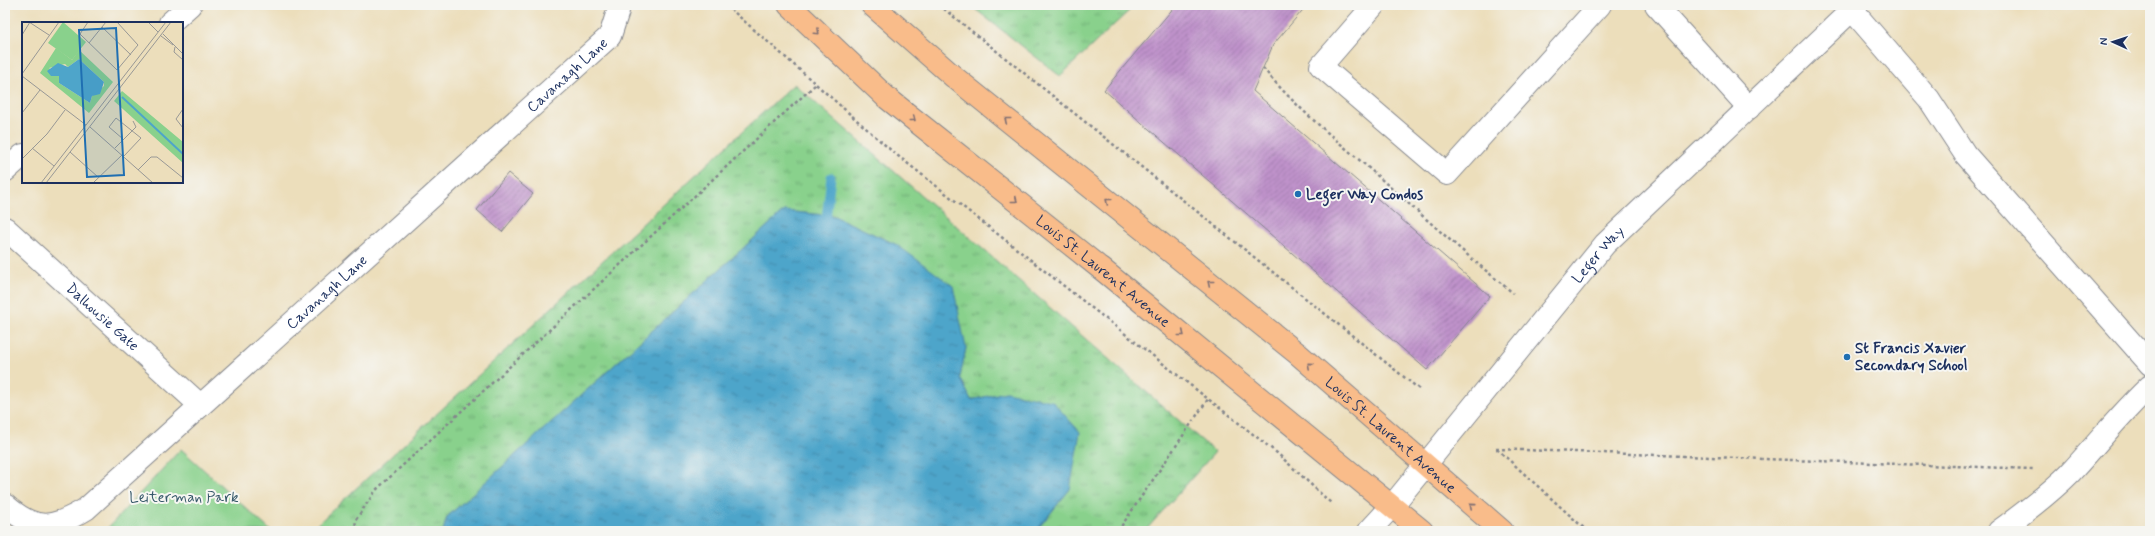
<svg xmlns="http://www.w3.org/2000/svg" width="2155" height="536" viewBox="0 0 2155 536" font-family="Mynerve,sans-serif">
<defs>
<pattern id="grass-tufts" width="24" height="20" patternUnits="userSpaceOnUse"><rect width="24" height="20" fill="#89d18c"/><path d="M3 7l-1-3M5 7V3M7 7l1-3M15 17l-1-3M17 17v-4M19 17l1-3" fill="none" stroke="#6faa76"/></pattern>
<pattern id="water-ripples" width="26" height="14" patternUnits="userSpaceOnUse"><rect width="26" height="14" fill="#4ea5ca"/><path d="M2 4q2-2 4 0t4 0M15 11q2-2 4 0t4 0" fill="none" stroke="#4087a7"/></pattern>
<pattern id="building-hatch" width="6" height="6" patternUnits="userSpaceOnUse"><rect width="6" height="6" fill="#bf92ca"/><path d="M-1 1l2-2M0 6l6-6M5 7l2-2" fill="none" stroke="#9a78a7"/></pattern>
</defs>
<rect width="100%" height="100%" fill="#f6f6f2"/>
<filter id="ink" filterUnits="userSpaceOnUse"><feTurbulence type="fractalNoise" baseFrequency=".025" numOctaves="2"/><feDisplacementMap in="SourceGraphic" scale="8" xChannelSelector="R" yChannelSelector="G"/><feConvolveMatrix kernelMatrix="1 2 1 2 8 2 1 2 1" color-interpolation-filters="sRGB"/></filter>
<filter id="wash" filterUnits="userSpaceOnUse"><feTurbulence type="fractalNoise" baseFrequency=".012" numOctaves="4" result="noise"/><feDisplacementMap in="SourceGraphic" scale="16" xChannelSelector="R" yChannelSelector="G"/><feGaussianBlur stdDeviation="0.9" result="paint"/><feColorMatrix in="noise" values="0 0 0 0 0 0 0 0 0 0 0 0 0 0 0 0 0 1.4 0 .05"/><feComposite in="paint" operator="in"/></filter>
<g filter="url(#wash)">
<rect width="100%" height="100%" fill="#ecdebb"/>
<!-- grass -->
<path fill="url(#grass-tufts)" stroke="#528075" d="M970,5h165l-75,71z
M794,84l421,368 -70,79h-109l34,-42 -64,-97 -35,8 -11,-23 6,-29 -69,-103 -63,-29 -50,-5 -337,306 -4,14h-133z"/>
<!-- park -->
<path fill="#89d18c" stroke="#528075" d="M181,449l90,82h-166z"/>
<!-- water -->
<path fill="url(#water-ripples)" stroke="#346a94" d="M784,211l50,5 63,29 56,41 13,62 -6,29 11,23 35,-8 46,9 28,31 -10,57 -34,42h-593l4,-14z"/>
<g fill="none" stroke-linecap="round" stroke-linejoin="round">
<!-- stream -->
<path stroke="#4ea5ca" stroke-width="9" d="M825,227l6,-50"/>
</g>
<g id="blocks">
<!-- building -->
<path fill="url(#building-hatch)" d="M1176,5h131l-34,40 -20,46 237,205 -63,74 -323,-280z
M508,173l25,21 -31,38 -25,-22z"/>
</g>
</g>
<g filter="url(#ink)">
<use href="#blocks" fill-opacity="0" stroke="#84868c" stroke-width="1"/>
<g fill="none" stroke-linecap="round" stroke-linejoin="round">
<!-- minor casing -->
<g stroke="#84868c" stroke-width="24">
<g id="minor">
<path d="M1374,5l-53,61 126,108 153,-169"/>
<path d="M1656,5l93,103"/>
<path d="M1852,10l77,89 36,55 185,210"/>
<path d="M170,23l20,-18"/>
<path d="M5,171l18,-16"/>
<path id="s1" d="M5,228l195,177"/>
<path id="s2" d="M5,505c30,27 48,24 81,4l524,-473 8,-25v-6"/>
<path id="s3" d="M1369,531l23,-25 213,-262 252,-239"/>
<path d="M1999,531c25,-18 49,-36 71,-58 27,-29 51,-60 80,-87"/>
</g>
</g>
<!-- major casing -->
<g stroke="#84868c" stroke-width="24">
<g id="major">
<path id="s4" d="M789,5l98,93 217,173 318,260"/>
<path id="s5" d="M872,5l82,72 344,277 204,177"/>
</g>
</g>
<!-- path -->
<path stroke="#84868c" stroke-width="2.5" stroke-dasharray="3 3" stroke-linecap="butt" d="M726,5l167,147 384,301 55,51
M939,5l480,384
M1263,68c32,39 70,69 108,102 47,42 94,84 142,123
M1496,449l537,20
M1497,449l90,82
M357,531l-2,-10 21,-31 440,-406
M1118,531l90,-132"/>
<!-- minor -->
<use href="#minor" stroke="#fff" stroke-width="22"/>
<!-- major -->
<use href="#major" stroke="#f9bc8a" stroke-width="22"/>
</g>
<!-- one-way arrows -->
<defs><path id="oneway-chevron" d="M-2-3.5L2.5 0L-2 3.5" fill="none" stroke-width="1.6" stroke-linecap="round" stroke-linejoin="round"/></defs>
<g stroke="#7f6e72">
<use href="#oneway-chevron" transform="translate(817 32) rotate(43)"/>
<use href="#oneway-chevron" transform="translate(913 119) rotate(38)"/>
<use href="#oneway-chevron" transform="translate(1007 120) rotate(-141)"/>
<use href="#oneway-chevron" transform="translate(1015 200) rotate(38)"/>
<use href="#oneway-chevron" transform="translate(1108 201) rotate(-141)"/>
<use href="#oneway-chevron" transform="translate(1210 283) rotate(-141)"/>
<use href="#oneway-chevron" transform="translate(1182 334) rotate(39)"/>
<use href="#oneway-chevron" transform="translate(1310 365) rotate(-139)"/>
<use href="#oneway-chevron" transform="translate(1472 506) rotate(-139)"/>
</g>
</g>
<!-- markers -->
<g fill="#1f6fb2" stroke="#f6f6f2" stroke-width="1.5">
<circle cx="1298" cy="194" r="4"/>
<circle cx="1847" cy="357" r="4"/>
</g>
<g text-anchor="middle" stroke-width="4" stroke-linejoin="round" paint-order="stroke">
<!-- street labels -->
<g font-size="15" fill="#1b2f5e" stroke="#f6f6f2">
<text dy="5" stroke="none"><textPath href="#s2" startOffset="738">Cavanagh Lane</textPath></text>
<text dy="5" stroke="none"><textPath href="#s3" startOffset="359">Leger Way</textPath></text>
<text dy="5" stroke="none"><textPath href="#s4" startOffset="412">Louis St. Laurent Avenue</textPath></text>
<text dy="5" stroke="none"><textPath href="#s2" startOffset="414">Cavanagh Lane</textPath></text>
<text dy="5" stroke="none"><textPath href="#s1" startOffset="132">Dalhousie Gate</textPath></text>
<text dy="5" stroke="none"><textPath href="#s5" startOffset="674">Louis St. Laurent Avenue</textPath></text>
</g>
<!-- poi labels -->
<g font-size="15" font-weight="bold" fill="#1b2f5e" stroke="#f6f6f2" text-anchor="start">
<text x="1306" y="199">Leger Way Condos</text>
<text x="1855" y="353">St Francis Xavier<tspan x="1855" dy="17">Secondary School</tspan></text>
</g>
<!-- park labels -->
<g font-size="15" fill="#36586a" stroke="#f6f6f2">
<text x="184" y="502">Leiterman Park</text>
</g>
</g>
<!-- overview -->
<g transform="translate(22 22)">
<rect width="161" height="161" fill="#ecdebb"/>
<path d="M34,26l16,12 7,-10 34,32 -24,31 -49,-40zM57,37l25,23v4l-12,10 -2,7 -31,-20v-7l-10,-8 16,-4 3,3zM100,69l61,51v21l-69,-62z" fill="#89d18c" fill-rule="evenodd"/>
<path d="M41,0l23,20 -14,18 -24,-17z" fill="#89d18c"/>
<path d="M57,37l25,23 -4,12 -8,2 -2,7 -31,-20v-7h-8l-4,-5 11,-8 10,4z" fill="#4ea5ca"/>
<path fill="none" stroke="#4ea5ca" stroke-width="2" d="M100,75l61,57"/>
<path fill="none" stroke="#989896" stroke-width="1" d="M7,0l20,13M66,0l-8,12 37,36 21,-25 -21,-23M126,0l10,10M80,5l29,28M141,12l20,20M0,13l8,-13M139,14l12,9M67,21l17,-21M153,25l-1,5 9,8M0,52l37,-52M0,54l64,49M161,87l-7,10 7,9M0,91l18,-23M68,105l63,56M101,117l-14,-12 7,-9 25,20 -17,18M10,126l22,18M93,126l21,-21 -3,-6M48,130l28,25M0,137l25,-25 18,-24M116,148l13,-13h6l26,21M19,161l125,-161M24,161l125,-161M71,161l29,-28"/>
<path fill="#1f6fb2" fill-opacity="0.15" stroke="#1f6fb2" stroke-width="2" d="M94,6l8,147 -37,2 -8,-147z"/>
<rect width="161" height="161" fill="none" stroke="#1b2f5e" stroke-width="2"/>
</g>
<!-- margin -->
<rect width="2155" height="536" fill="none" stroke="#f6f6f2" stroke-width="20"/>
<!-- north arrow -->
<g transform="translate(2113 42) rotate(273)" stroke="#f6f6f2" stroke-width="3" paint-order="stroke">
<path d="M0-3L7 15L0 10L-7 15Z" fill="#1b2f5e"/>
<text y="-6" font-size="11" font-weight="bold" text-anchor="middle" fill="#1b2f5e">N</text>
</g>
</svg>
